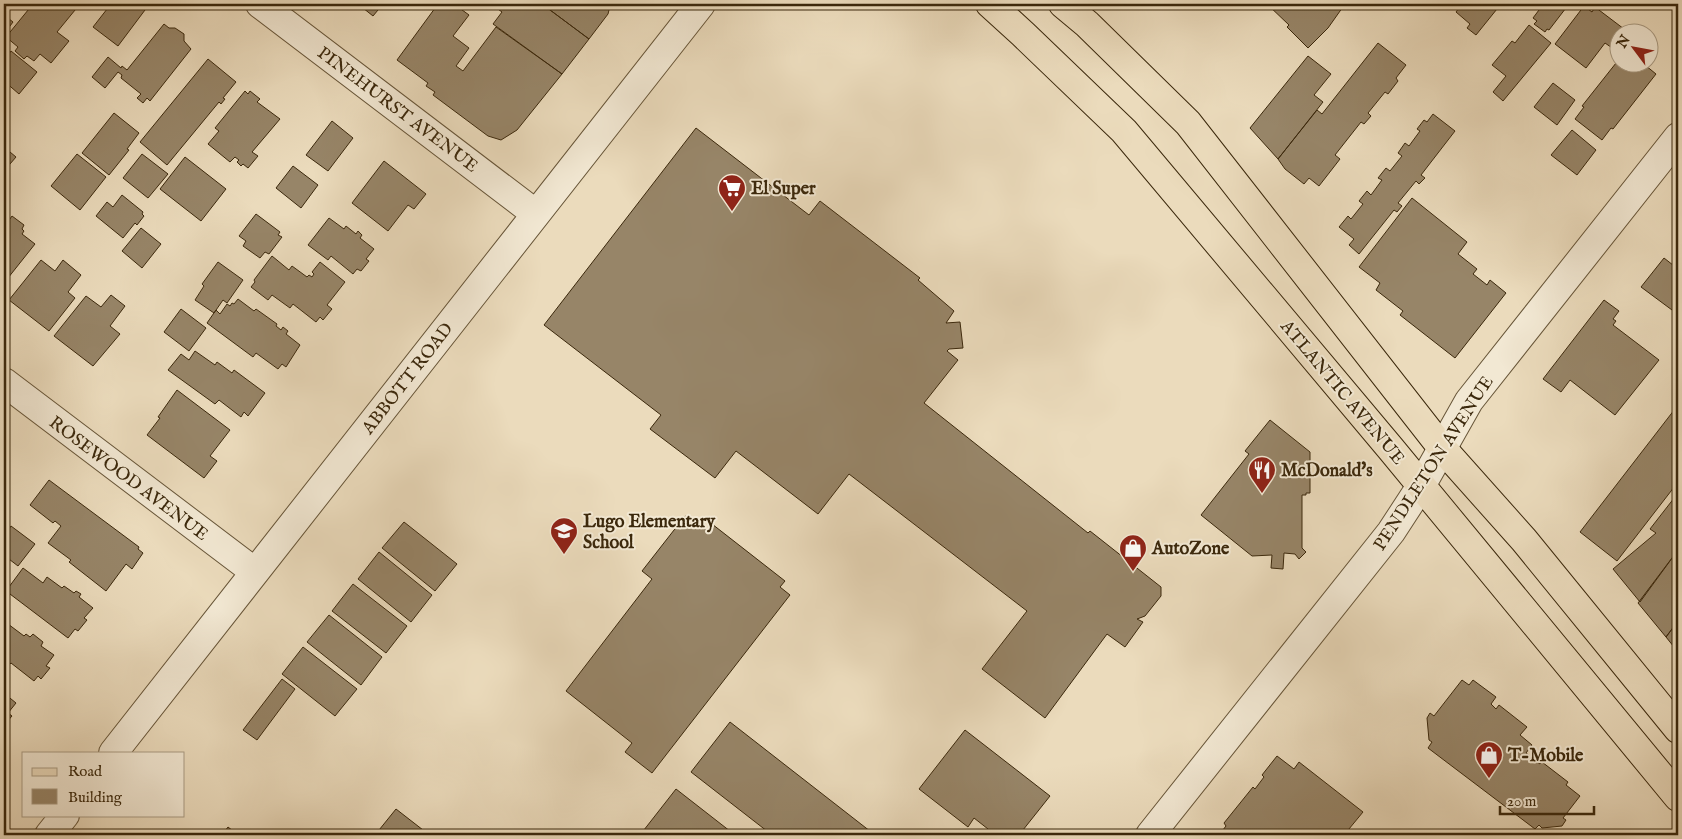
<svg xmlns="http://www.w3.org/2000/svg" width="1682" height="839" viewBox="0 0 1682 839" font-family="'IM FELL English',serif">
<rect width="100%" height="100%" fill="#ebdbbc"/>
<filter id="stains"><feTurbulence type="fractalNoise" baseFrequency=".004" numOctaves="4"/><feColorMatrix values="0 0 0 0 .2 0 0 0 0 .09 0 0 0 0 .02 0 0 0 .5 -.17"/></filter>
<radialGradient id="worn" r=".72"><stop offset=".6" stop-color="#630" stop-opacity="0"/><stop offset="1" stop-color="#630" stop-opacity=".3"/></radialGradient>
<!-- building -->
<path fill="#978568" stroke="#3b280c" d="M33,4h47l-23,28 12,9 -18,22 -11,-9 -6,7 -7,-5 -3,3 -9,-8 3,-4 -12,-10z
M111,4h26l8,6 -27,36 -25,-19z
M358,4h25l-10,12z
M438,4h16l15,11 -16,21 16,12 -13,18 7,5 33,-44 66,47 -45,56 -16,10 -13,-4 -55,-41 2,-3 -9,-6 2,-3 -31,-23z
M491,4h51l47,35 -27,35 -69,-50 9,-12z
M542,4h64l3,6 -1,4 -19,25z
M1267,4h78l-17,24 -20,20 -21,-21 2,-2z
M1462,4h39l-25,31 -9,-7 3,-4 -14,-12z
M1531,4h38l-20,26 -2,-1 -2,3 -11,-8 3,-3 -4,-3 6,-8z
M1584,6l8,6 3,-5 33,25h-8v18l-2,2 -13,-9 -19,25 -31,-24z
M4,15l9,7 -9,12z
M164,24l5,4h6l9,6v7l7,8 -41,52 -3,-3 -4,5 -6,-5 4,-4 -20,-16 1,-3 -4,-3 -13,16 -13,-11 16,-20 13,11 1,-2 5,4z
M1529,25l22,18 -48,58 -10,-9 13,-16 -14,-11 20,-24 3,2z
M1378,43l28,22 -10,13 2,3 -10,13 -3,-2 -17,21 3,3 -7,8 -3,-2 -26,33 5,4 -21,27 -10,-8 -5,6 -19,-15 -7,-10 39,-49 5,4z
M11,51l26,21 -18,22 -15,-13v-20z
M1308,56l23,18 -17,21 9,7 -45,57 -28,-31z
M1620,58v4h28l-3,3 11,9 -43,55 -2,-1 -9,12 -27,-21 9,-12 -2,-1z
M208,59l28,23 -13,16 2,1 -4,5 -2,-2 -52,63 -27,-23z
M1553,83l22,17 -18,25 -23,-18z
M245,91l3,3 2,-3 10,8 -3,3 23,17 -28,33 6,4 -10,12 -5,-4 -2,2 -4,-4 2,-2 -4,-3 -5,5 -22,-18 11,-13 -4,-3z
M114,113l25,20 -12,16 2,1 -20,25 -27,-22z
M1433,114l22,17 -34,44 4,3 -6,6 -3,-3 -18,22 4,3 -5,6 -3,-2 -35,44 -10,-9 5,-6 -15,-12 9,-11 3,3 12,-15 -4,-3 8,-10 4,4 11,-15 -4,-2 8,-10 4,3 12,-15 -4,-3 7,-10 4,3 11,-15 -3,-2 7,-9 3,2z
M332,121l21,17 -25,33 -22,-16z
M696,128l113,87 11,-14 100,77 -2,2 36,31 -8,12 14,-1 3,26 -14,1 -2,2 11,9 -34,43 164,130 2,-2 71,56v9l-16,20 -8,3 6,3 -18,25 -18,-13 -62,84 -63,-49 45,-58 -178,-137 -31,40 -82,-63 -21,27 -65,-49 11,-14 -117,-90z
M1572,130l24,20 -19,25 -26,-20z
M4,147l12,10 -12,14z
M77,154l29,23 -26,33 -29,-24z
M142,154l26,20 -20,24 -25,-20z
M185,157l41,32 -25,32 -41,-32z
M384,161l42,33 -12,15 -6,-4 -20,26 -36,-28z
M293,166l25,19 -17,23 -25,-20z
M122,195l21,17 -1,2 2,2 -7,9 -2,-2 -12,15 -27,-22 11,-14 6,5z
M1412,198l55,44 -9,12 19,15 -4,5 14,11 3,-5 16,13 -51,65 -55,-43 3,-4 -27,-21 4,-7 -21,-16z
M256,214l24,18 -2,3 4,2 -13,17 -4,-2 -5,6 -17,-12 3,-5 -7,-5z
M12,216l12,9 -2,4 2,2 -2,3 13,10 -31,39v-63l3,3z
M329,218l15,11 2,-3 10,8 2,-3 4,4 -2,3 14,11 -8,10 3,2 -8,10 -4,-2 -4,5 -22,-18 -3,4 -20,-15z
M141,228l20,16 -19,24 -20,-17z
M272,256l17,14 3,-4 15,11 2,-2 3,2 2,-3 -2,-2 8,-10 25,20 -18,23 5,4 -9,11 -3,-3 -4,5 -23,-18 -3,4 -18,-13 -4,5 -17,-13 4,-5 -1,-2z
M1664,258l14,11v33l-6,8 -31,-23z
M41,260l14,11 8,-11 18,15 -13,17 7,6 -26,33 -40,-31z
M218,262l25,18 -16,23 -4,-3 -9,13 -19,-13 9,-14 -2,-2z
M111,295l14,11 -15,20 10,8 -27,32 -39,-30 32,-40 15,11z
M238,299l16,12 2,-2 21,15 -1,2 5,4 2,-3 5,4 -2,3 14,11 -14,22 -4,-3 -4,5 -22,-16 -3,4 -46,-34 9,-13 4,4 7,-10 3,2 2,-3 2,1z
M1604,300l15,11 -6,8 3,2 -3,4 46,35 -44,55 -45,-35 -9,12 -18,-13z
M181,309l25,19 -17,23 -25,-19z
M195,351l20,14 2,-3 15,11 2,-3 31,23 -17,23 -4,-4 -3,5 -22,-17 -4,4 -47,-34 13,-16 8,6z
M177,390l53,40 -20,26 7,5 -13,17 -57,-43 13,-17 -2,-1z
M1678,405v77l-61,79 -37,-29z
M1270,420l40,32v41h-4v2h-4v53l4,4 -7,7 -4,-5 -11,-1 -1,16 -12,-1 1,-13 -20,1 -51,-41 48,-61 -4,-3z
M49,480l90,67 -1,2 5,4 -11,16 -6,-5 -20,27 -37,-29 2,-2 -23,-17 13,-17 -6,-5 -2,2 -23,-18z
M1678,493v57l-38,52 -27,-33 43,-36 -6,-4z
M685,516l23,15 4,-7 73,57 -5,6 10,8 -138,178 -27,-21 7,-9 -66,-52 86,-112 -10,-8z
M404,522l53,42 -22,27 -53,-43z
M11,526l24,18 -17,22 -13,-10 -1,2v-22z
M1678,550v71l-12,16 -28,-34z
M379,552l53,43 -21,27 -53,-43z
M23,568l20,15 4,-6 15,11 2,-2 10,7 2,-2 5,3 -2,3 14,11 -9,10 3,2 -9,11 -3,-2 -7,9 -62,-47z
M353,584l54,42 -21,27 -54,-42z
M329,615l53,42 -21,28 -54,-43z
M4,621l20,15 2,-2 4,3 3,-3 10,8 -2,4 13,9 -8,11 4,2 -9,11 -3,-3 -4,5 -23,-18 -4,4 -3,-3z
M1678,621v31l-12,-15z
M303,647l54,42 -22,27 -53,-42z
M282,679l13,10 -38,51 -14,-10z
M1462,680l7,5 4,-5 23,17 -5,7 5,5 3,-4 28,22 -7,8 12,10 -6,8 14,11 2,-2 26,20 -2,3 14,11 -17,22 3,2 -4,6 -20,2 -3,-3 -4,4 -107,-81 4,-6 -3,-2 -2,-22 3,-5 4,3z
M4,686l4,4 -3,4 11,9 -8,10 4,3 -8,9z
M730,722l145,113h-103l-81,-63z
M965,730l85,66 -31,39h-35l4,-6 -14,-11 -6,9 -49,-38z
M1277,756l17,13 5,-7 64,50 -19,23h-125l7,-9 -2,-3 29,-36 2,2 9,-12 -2,-2z
M676,789l59,46h-95z
M396,809l27,21 -5,5h-43z
M228,827l10,8h-16z"/>
<g fill="none" stroke-linecap="round" stroke-linejoin="round">
<!-- minor casing -->
<g stroke="#675538" stroke-width="30">
<path id="minor" d="M260,4l276,210
M4,382l251,190
M113,753l588,-749
M49,835l16,-20
M1150,835l241,-303 30,-46 48,-85 209,-264"/>
</g>
<!-- major casing -->
<g stroke="#3b280c" stroke-width="30">
<path id="major" d="M990,4l33,30 101,97 267,318 287,348
M1063,4l24,20 101,99 254,325 82,92 154,189"/>
</g>
<!-- minor -->
<use href="#minor" stroke="#f2e8d3" stroke-width="28"/>
<!-- major -->
<use href="#major" stroke="#ebdbbc" stroke-width="28"/>
</g>
<!-- icons -->
<defs>
<g id="supermarket-pin" transform="scale(1.4375)"><path d="M0 17L-7.5 6A9.5 9.5 0 1 1 7.5 6Z" fill="#8f2418" stroke="#f2e8d3"/><path d="M-6-5.5h2.5l.6 2H6L4.5 2H-2.5L-4.4-4H-6ZM-1.5 3.2a1.3 1.3 0 1 0 .1 0ZM3 3.2a1.3 1.3 0 1 0 .1 0Z" fill="#fff"/></g>
<g id="restaurant-pin" transform="scale(1.4375)"><path d="M0 17L-7.5 6A9.5 9.5 0 1 1 7.5 6Z" fill="#8f2418" stroke="#f2e8d3"/><path d="M-5-6h1v4h1v-4h1v4h1v-4h1v5L-1.5 .5V6h-2V.5L-5-1ZM5-6V6H3V1.5H1.5Q1.5-4 5-6Z" fill="#fff"/></g>
<g id="school-pin" transform="scale(1.4375)"><path d="M0 17L-7.5 6A9.5 9.5 0 1 1 7.5 6Z" fill="#8f2418" stroke="#f2e8d3"/><path d="M0-5L7-2L0 1L-7-2ZM-4 1L0 2.5L4 1V4Q0 6-4 4Z" fill="#fff"/></g>
<g id="shop-pin" transform="scale(1.4375)"><path d="M0 17L-7.5 6A9.5 9.5 0 1 1 7.5 6Z" fill="#8f2418" stroke="#f2e8d3"/><path d="M-5-2.5h2.3a2.7 3.5 0 0 1 5.4 0H5L5.5 6h-11ZM-1.5-2.5h3a1.5 2.3 0 0 0-3 0Z" fill="#fff"/></g>
</defs>
<g fill-rule="evenodd">
<use href="#supermarket-pin" x="732" y="188"/>
<use href="#restaurant-pin" x="1262" y="470"/>
<use href="#school-pin" x="564" y="531"/>
<use href="#shop-pin" x="1133" y="548"/>
<use href="#shop-pin" x="1489" y="755"/>
</g>
<g text-anchor="middle" stroke-width="4" stroke-linejoin="round" paint-order="stroke">
<!-- street labels -->
<g font-size="18" fill="#3b280c" stroke="#f2e8d3">
<text transform="translate(398 109) rotate(37)" y="6">PINEHURST AVENUE</text>
<text transform="translate(407 378) rotate(-52)" y="6">ABBOTT ROAD</text>
<text transform="translate(1343 392) rotate(50)" y="6">ATLANTIC AVENUE</text>
<text transform="translate(1433 463) rotate(-57)" y="6">PENDLETON AVENUE</text>
<text transform="translate(129 478) rotate(37)" y="6">ROSEWOOD AVENUE</text>
</g>
<!-- poi labels -->
<g font-size="18" font-weight="bold" fill="#3b280c" stroke="#f2e8d3" text-anchor="start">
<text x="751" y="194">El Super</text>
<text x="1281" y="476">McDonald's</text>
<text x="583" y="527">Lugo Elementary<tspan x="583" dy="21">School</tspan></text>
<text x="1152" y="554">AutoZone</text>
<text x="1508" y="761">T-Mobile</text>
</g>
</g>
<!-- margin -->
<rect width="1682" height="839" fill="none" stroke="#ebdbbc" stroke-width="20"/>
<rect x="5" y="5" width="1672" height="829" fill="none" stroke="#3b280c" stroke-width="2.5"/>
<rect x="10" y="10" width="1662" height="819" fill="none" stroke="#3b280c"/>
<!-- legend -->
<rect x="22" y="752" width="162" height="65" fill="#f2e8d3" stroke="#a99b83"/>
<rect x="32" y="768" width="25" height="8" fill="#ebdbbc" stroke="#a99b83"/>
<text x="68" y="776" font-size="15" fill="#3b280c">Road</text>
<rect x="32" y="789" width="25" height="15" fill="#978568" stroke="#a99b83"/>
<text x="68" y="802" font-size="15" fill="#3b280c">Building</text>
<!-- north arrow -->
<g transform="translate(1634 48) rotate(302)"><circle r="24" fill="#f2e8d3" stroke="#a99b83"/>
<path d="M0-4L9 19L0 12L-9 19Z" fill="#8f2418"/>
<text y="-8" font-size="14" font-weight="bold" text-anchor="middle" fill="#3b280c">N</text>
</g>
<!-- scale -->
<path d="M1500 806v8h94v-8" fill="none" stroke="#3b280c" stroke-width="2.5"/>
<text x="1507" y="806" font-size="15" fill="#3b280c" stroke="#f2e8d3" stroke-width="4" paint-order="stroke">20 m</text>
<rect width="100%" height="100%" filter="url(#stains)"/>
<rect width="100%" height="100%" fill="url(#worn)"/>
</svg>
